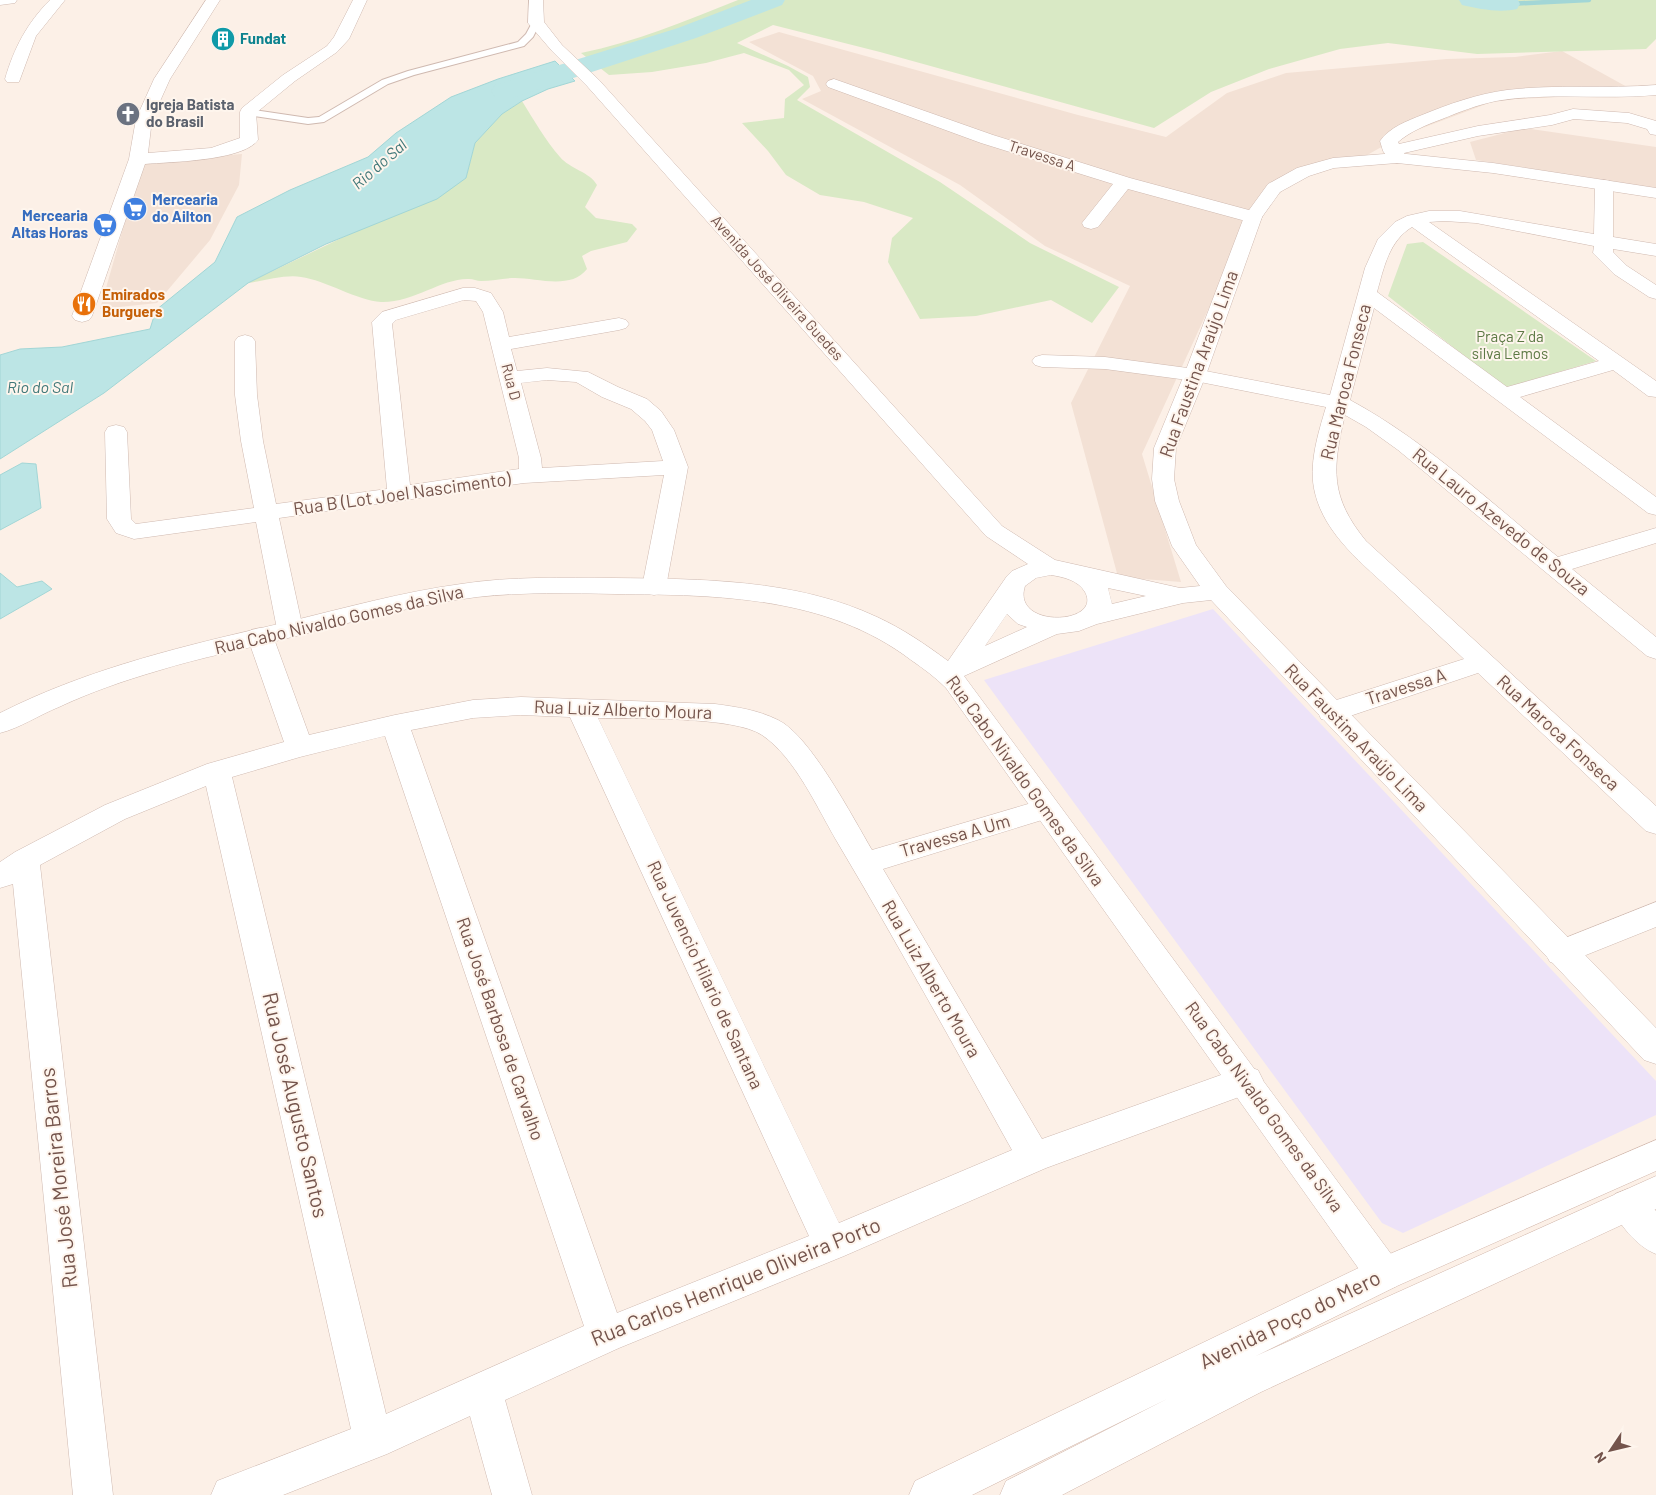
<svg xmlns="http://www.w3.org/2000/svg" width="1656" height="1495" viewBox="0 0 1656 1495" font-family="Barlow,sans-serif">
<rect width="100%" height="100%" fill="#fcf0e7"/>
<!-- residential -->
<path fill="#f3e1d5" d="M779,32l299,83 88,22 61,-44 59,-20 161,-14 68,-2 47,-6 76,42 -141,7 -96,36 -48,27 -58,15 -49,49 -104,227 39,128 -63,-5 -47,-174 59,-117 -85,-40 -85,-61 -158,-86 19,-8 -8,-15 -64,-34z
M1524,128l132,19v41l-180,-28 -6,-18z
M242,154l-3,31 -29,55 -53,63 -57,6 42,-147z"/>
<!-- education -->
<path fill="#ede3f8" d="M1213,609l443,472v34l-253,118 -21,-10 -398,-543z"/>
<!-- green -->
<path fill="#d9e9c5" d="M738,0h918v39l-10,10 -169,5 -89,-11 -48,6 -71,20 -58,23 -57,36 -274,-76 -107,-27 -36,18 51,23 20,11 2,10 -13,13 143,82 90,61 89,44 -27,36 -41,-23 -75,16 -56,3 -32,-57 4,-24 21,-20 -49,-16 -44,-7 -34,-20 -18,-24 -26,-28 42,-5 1,-19 19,-14 -15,-15 -45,-17 -38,10 -54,9 -43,3 -28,-22c54,-11 105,-32 157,-53z
M522,101c12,19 23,39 38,56 10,12 30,15 37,28l-12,22 11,11 36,6 5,5 -10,13 -36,9 -9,5 5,13c-16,21 -50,9 -72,9 -12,0 -23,3 -34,3 -4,0 -8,-2 -12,-2 -27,-1 -56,24 -88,23 -23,-1 -56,-22 -80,-25 -14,-3 -38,4 -53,6l218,-105 9,-35 27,-29z
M1423,242l173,119 -91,27 -117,-92 19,-52z"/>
<!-- water -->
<path fill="#bce5e5" stroke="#a2d6d6" d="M555,61l20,20 -27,8 -26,12 -20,13 -27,29 -9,35 -29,21 -111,45 -78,39 -144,110 -104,66v-104l20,-6 42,-2 88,-18 6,-19 59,-48 22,-45 53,-27 78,-33 28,-24 55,-36 47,-18z
M22,463l14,1 5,44 -41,22v-55z
M0,573l17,14 25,-6 10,8 -52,30z"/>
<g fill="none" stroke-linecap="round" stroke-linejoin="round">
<!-- stream -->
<path stroke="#a2d6d6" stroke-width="4.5" d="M1508,4l81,-4"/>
<!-- river -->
<path fill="#bce5e5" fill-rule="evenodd" d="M751,0h34l-3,5 -86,33 -181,59 -10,2 -10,-2 -4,-6 4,-6 183,-57z
M1459,0h59l2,4 -3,5c-17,4 -38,0 -55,-4z"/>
<!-- service casing -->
<g stroke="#cfb9b0" stroke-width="2">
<path id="service" d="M533,21l7,2 -7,14 -9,9 -110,29 -26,9 -64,38 -16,2 -60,-9 -5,-3 5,-3 60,9 11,-1 63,-37 26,-9 110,-29 8,-8z"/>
</g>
<!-- minor casing -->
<g stroke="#cfb9b0" stroke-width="1">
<path id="minor" d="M0,0h17l-2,3 -15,2z
M50,0h15l-29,36 -17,46h-12l-2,-3c9,-31 22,-56 45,-79z
M206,0h14l-50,79 -18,40 -4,34 63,-5 29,-10v-26l2,-4 41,-33 44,-29 7,-9 19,-37h14l-18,39 -12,13 -42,29 -39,32 2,27c-15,21 -88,22 -113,24l-53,152 -3,4 -7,2 -7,-2 -3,-4 57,-157 7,-40 18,-40z
M834,79l159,56 137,43 130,35 2,4 -2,4 -7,2 -125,-34 -30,38 -7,2 -7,-2 -2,-4 31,-39 -132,-41 -153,-56 -2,-3 2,-3z
M1656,85v10c-53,5 -107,-3 -160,6 -19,4 -37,11 -54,18 -16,6 -31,12 -44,23l1,2 79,-18 72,-11 23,-6 56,4 27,8v14l-6,-1 -3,-5 -20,-6 -53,-4 -22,6 -74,11 -74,17 2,5 -3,4 -6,1 -6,-1 -8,-11 -3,-10c10,-14 27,-20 42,-26 27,-11 55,-21 85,-25 49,-6 99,-1 149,-5z
M1604,180l6,1 3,4v52l43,7v12l-43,-7v3l14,14 29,19v14l-7,-2 -35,-23 -21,-21 1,-7 -118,-23 -32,-2 -15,1 227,159v16l-8,-1 -35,-26 -93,27 136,100v18l-8,-2 -274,-205 -24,92c76,41 141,103 208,157l98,-29v15l-84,26 84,68v22l-9,-3 -249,-206 -32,-23 -21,-12c-13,54 -15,82 21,126l290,265v28l-10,-3 -168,-158 -137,46 -10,2 -10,-2 -3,-7 3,-7 143,-46c-23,-22 -47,-44 -70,-66 -30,-28 -69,-58 -79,-100 -7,-28 3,-59 11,-86l-131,-26 -90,-12 -63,-2 -7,-2 -3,-4 3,-4 7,-2 63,2 90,12 135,26 35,-127 13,-29 17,-17 12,-6 22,-5h31l134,23 1,-49 3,-4zM1412,227l187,134 -92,26 -130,-95c7,-25 12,-51 35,-65z
M463,288h12l16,5 12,19 6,25 110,-19 7,2 3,4 -3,4 -7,2 -108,19 6,22 30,-3 41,4 30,15 29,12 14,12 13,19 14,37 -22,120 -3,6 -9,2 -9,-2 -3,-6 22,-112 -140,8 -245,35 24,111 -4,6 -9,2 -9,-2 -4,-6 -21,-107 -122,17 -18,-6 -9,-14 -2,-87 3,-5 8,-2 8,2 3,5 4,87 5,5 118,-16 -13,-67 -6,-46v-54l3,-4 7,-2 7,2 3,4 2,54 6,46 13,63 111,-15 -15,-167 10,-10zM464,300l12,1 7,11 36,146v11l-109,16 -18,-161 4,-4zM547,380l29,2 26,15 29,12 14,12 7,9 11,31 -121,7 -1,-10 -20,-75z
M260,628l9,2 4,6 36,99 86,-20 78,-15 48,-3 194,7c22,3 43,6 63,16 32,15 75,98 94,130l173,-51 10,3 4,7 -4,7 -172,53 159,270 204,-73 12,4 5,10 -5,10 -212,78 -202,88 -225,92 -114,52 27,95h-40l-22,-79 -83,38 -104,41h-72l6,-14 134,-52 -145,-643 -81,33 -85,46 73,630h-40l-60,-611 -13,4v-26l15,-10 90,-47 102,-41 77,-22 -37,-106 4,-6zM521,715l49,2 239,519 -192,77 -206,-583 62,-12zM598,718c36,1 136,-2 164,17 34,23 56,75 77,110 60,101 116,203 173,305l-173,73zM385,736l199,590 -198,88 -154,-637 68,-20z
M1656,902v25l-95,38 -11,-3 -5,-9 5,-9z
M1628,1189l13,5 15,17v43c-20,-8 -37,-30 -46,-49l5,-11z"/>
</g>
<!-- tertiary casing -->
<g stroke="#cfb9b0" stroke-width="1">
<path id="tertiary" d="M529,0h14l1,22 18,23 37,35 403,446 53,34 125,28 20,-2 -28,-40 -17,-45 -3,-22 2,-31 30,-73 60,-158 24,-33 29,-16 36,-10 64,-5 96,10 163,25v10l-163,-25 -96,-10 -63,5 -25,8 -29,16 -18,25 -56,158 -30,73 -2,31 5,22 17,44 30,41 430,442v36l-12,-4 -433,-460 -28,3 -86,21 -18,7 -22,3 -93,42 433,586 5,12 -5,12 -13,5 -13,-5 -425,-598c-11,-11 -22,-19 -35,-28 -84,-64 -193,-65 -295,-66 -46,-1 -93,-2 -139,3 -63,8 -124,25 -185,40 -45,12 -91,20 -135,34 -34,10 -66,21 -98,36 -20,8 -39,21 -59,26v-20c91,-46 188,-68 287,-91 58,-14 115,-30 174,-38 51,-8 102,-6 153,-6 87,1 182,1 263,39 26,12 48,27 71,44l59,-85 5,-5 16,-7 -42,-28 -399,-450 -35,-35 -24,-28zM1051,575c12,2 27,5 34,17 18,33 -74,37 -60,-6l11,-8zM1108,588l38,8 -34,8zM1007,614l11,10 9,3 -42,19z"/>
</g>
<!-- secondary casing -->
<g stroke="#d2b8ad" stroke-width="1">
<path id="secondary" d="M1656,1140v31l-259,115 -141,70 400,-180v33l-395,183 -199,103h-62l6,-14 161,-82 -195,96h-63l6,-14 456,-219z"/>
</g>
<!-- service -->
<use href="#service" fill="#fff" fill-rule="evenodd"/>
<!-- minor -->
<use href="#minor" fill="#fff" fill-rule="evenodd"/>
<!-- tertiary -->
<use href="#tertiary" fill="#fff" fill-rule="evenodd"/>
<!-- secondary -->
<use href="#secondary" fill="#fff" fill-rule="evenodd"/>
</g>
<!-- icons -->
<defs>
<g id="building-disc" transform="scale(1.25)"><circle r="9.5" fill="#0f9aa8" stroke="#fef5ed"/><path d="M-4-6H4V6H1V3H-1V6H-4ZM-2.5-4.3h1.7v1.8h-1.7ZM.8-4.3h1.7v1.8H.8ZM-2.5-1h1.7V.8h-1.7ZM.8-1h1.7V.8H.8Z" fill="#fff"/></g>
<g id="church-disc" transform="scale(1.25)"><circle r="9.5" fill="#6b7280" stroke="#fef5ed"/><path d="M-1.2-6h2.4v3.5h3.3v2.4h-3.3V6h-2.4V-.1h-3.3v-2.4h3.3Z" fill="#fff"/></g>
<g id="supermarket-disc" transform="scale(1.25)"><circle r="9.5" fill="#3f7fe0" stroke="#fef5ed"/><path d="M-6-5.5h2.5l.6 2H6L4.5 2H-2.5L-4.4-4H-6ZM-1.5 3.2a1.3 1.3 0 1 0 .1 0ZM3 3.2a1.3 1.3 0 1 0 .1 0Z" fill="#fff"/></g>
<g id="restaurant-disc" transform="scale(1.25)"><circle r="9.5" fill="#e8710a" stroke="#fef5ed"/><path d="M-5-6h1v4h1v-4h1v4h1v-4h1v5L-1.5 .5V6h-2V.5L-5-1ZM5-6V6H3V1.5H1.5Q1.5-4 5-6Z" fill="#fff"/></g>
</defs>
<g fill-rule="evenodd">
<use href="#building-disc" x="223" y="39"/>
<use href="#church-disc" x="128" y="114"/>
<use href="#supermarket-disc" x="135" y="209"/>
<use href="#supermarket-disc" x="105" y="225"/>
<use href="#restaurant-disc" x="84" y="304"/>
</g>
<g text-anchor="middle" stroke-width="4" stroke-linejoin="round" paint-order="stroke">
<!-- far-culture labels -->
<g font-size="15" font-weight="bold" fill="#0d838f" stroke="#fef5ed" text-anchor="start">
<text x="240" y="44">Fundat</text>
</g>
<!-- far-worship labels -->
<g font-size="15" font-weight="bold" fill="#5b616d" stroke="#fef5ed" text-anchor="start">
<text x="146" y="110">Igreja Batista<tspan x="146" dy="17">do Brasil</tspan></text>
</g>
<!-- far-street labels -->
<g font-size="15" fill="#74544c" stroke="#fef5ed">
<text transform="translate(1042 156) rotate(18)" y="5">Travessa A</text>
<text transform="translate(777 288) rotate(48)" y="5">Avenida José Oliveira Guedes</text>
<text transform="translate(511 382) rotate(75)" y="5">Rua D</text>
</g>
<!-- far-shop labels -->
<g font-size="15" font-weight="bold" fill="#366cbe" stroke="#fef5ed" text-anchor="start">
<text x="152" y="205">Mercearia<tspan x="152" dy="17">do Ailton</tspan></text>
<text x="88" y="221" text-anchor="end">Mercearia<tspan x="88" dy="17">Altas Horas</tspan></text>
</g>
<!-- far-food labels -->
<g font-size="15" font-weight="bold" fill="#c56008" stroke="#fef5ed" text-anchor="start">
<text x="102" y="300">Emirados<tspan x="102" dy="17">Burguers</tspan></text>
</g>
<!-- far-park labels -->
<g font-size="15" fill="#5c7944" stroke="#fef5ed">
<text x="1510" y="342">Praça Z da<tspan x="1510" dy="17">silva Lemos</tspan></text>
</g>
<!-- far-water labels -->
<g font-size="16" font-style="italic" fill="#407879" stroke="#fef5ed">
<text transform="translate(379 164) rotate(-41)" y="6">Rio do Sal</text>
<text x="40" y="393">Rio do Sal</text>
</g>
<!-- street labels -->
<g font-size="18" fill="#74544c" stroke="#fef5ed">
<text transform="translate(1199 364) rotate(-70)" y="6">Rua Faustina Araújo Lima</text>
<text transform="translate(1346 382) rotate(-76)" y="6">Rua Maroca Fonseca</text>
<text transform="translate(402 494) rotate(-8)" y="6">Rua B (Lot Joel Nascimento)</text>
<text transform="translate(1501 522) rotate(39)" y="6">Rua Lauro Azevedo de Souza</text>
<text transform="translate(339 620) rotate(-13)" y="6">Rua Cabo Nivaldo Gomes da Silva</text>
<text transform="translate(1406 687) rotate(-18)" y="6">Travessa A</text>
<text transform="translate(623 710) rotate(2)" y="6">Rua Luiz Alberto Moura</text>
<text transform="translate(1558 733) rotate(43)" y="6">Rua Maroca Fonseca</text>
<text transform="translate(1356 738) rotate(46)" y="6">Rua Faustina Araújo Lima</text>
<text transform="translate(1025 781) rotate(54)" y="6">Rua Cabo Nivaldo Gomes da Silva</text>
<text transform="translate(955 836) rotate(-16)" y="6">Travessa A Um</text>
<text transform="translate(705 975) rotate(65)" y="6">Rua Juvencio Hilario de Santana</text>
<text transform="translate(931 979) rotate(60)" y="6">Rua Luiz Alberto Moura</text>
<text transform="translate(500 1029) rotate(71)" y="6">Rua José Barbosa de Carvalho</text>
<text transform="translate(1264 1107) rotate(54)" y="6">Rua Cabo Nivaldo Gomes da Silva</text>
</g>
<!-- near-street labels -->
<g font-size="21" fill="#74544c" stroke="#fef5ed">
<text transform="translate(295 1105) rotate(77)" y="7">Rua José Augusto Santos</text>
<text transform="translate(59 1178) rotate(-96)" y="7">Rua José Moreira Barros</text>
<text transform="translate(736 1282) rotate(-22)" y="7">Rua Carlos Henrique Oliveira Porto</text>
<text transform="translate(1290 1320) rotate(-26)" y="7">Avenida Poço do Mero</text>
</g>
</g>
<!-- north arrow -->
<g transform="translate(1611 1450) rotate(235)" stroke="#fef5ed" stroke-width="4" paint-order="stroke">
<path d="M0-4L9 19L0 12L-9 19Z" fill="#74544c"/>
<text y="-8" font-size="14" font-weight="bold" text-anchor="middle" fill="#74544c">N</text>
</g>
</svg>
